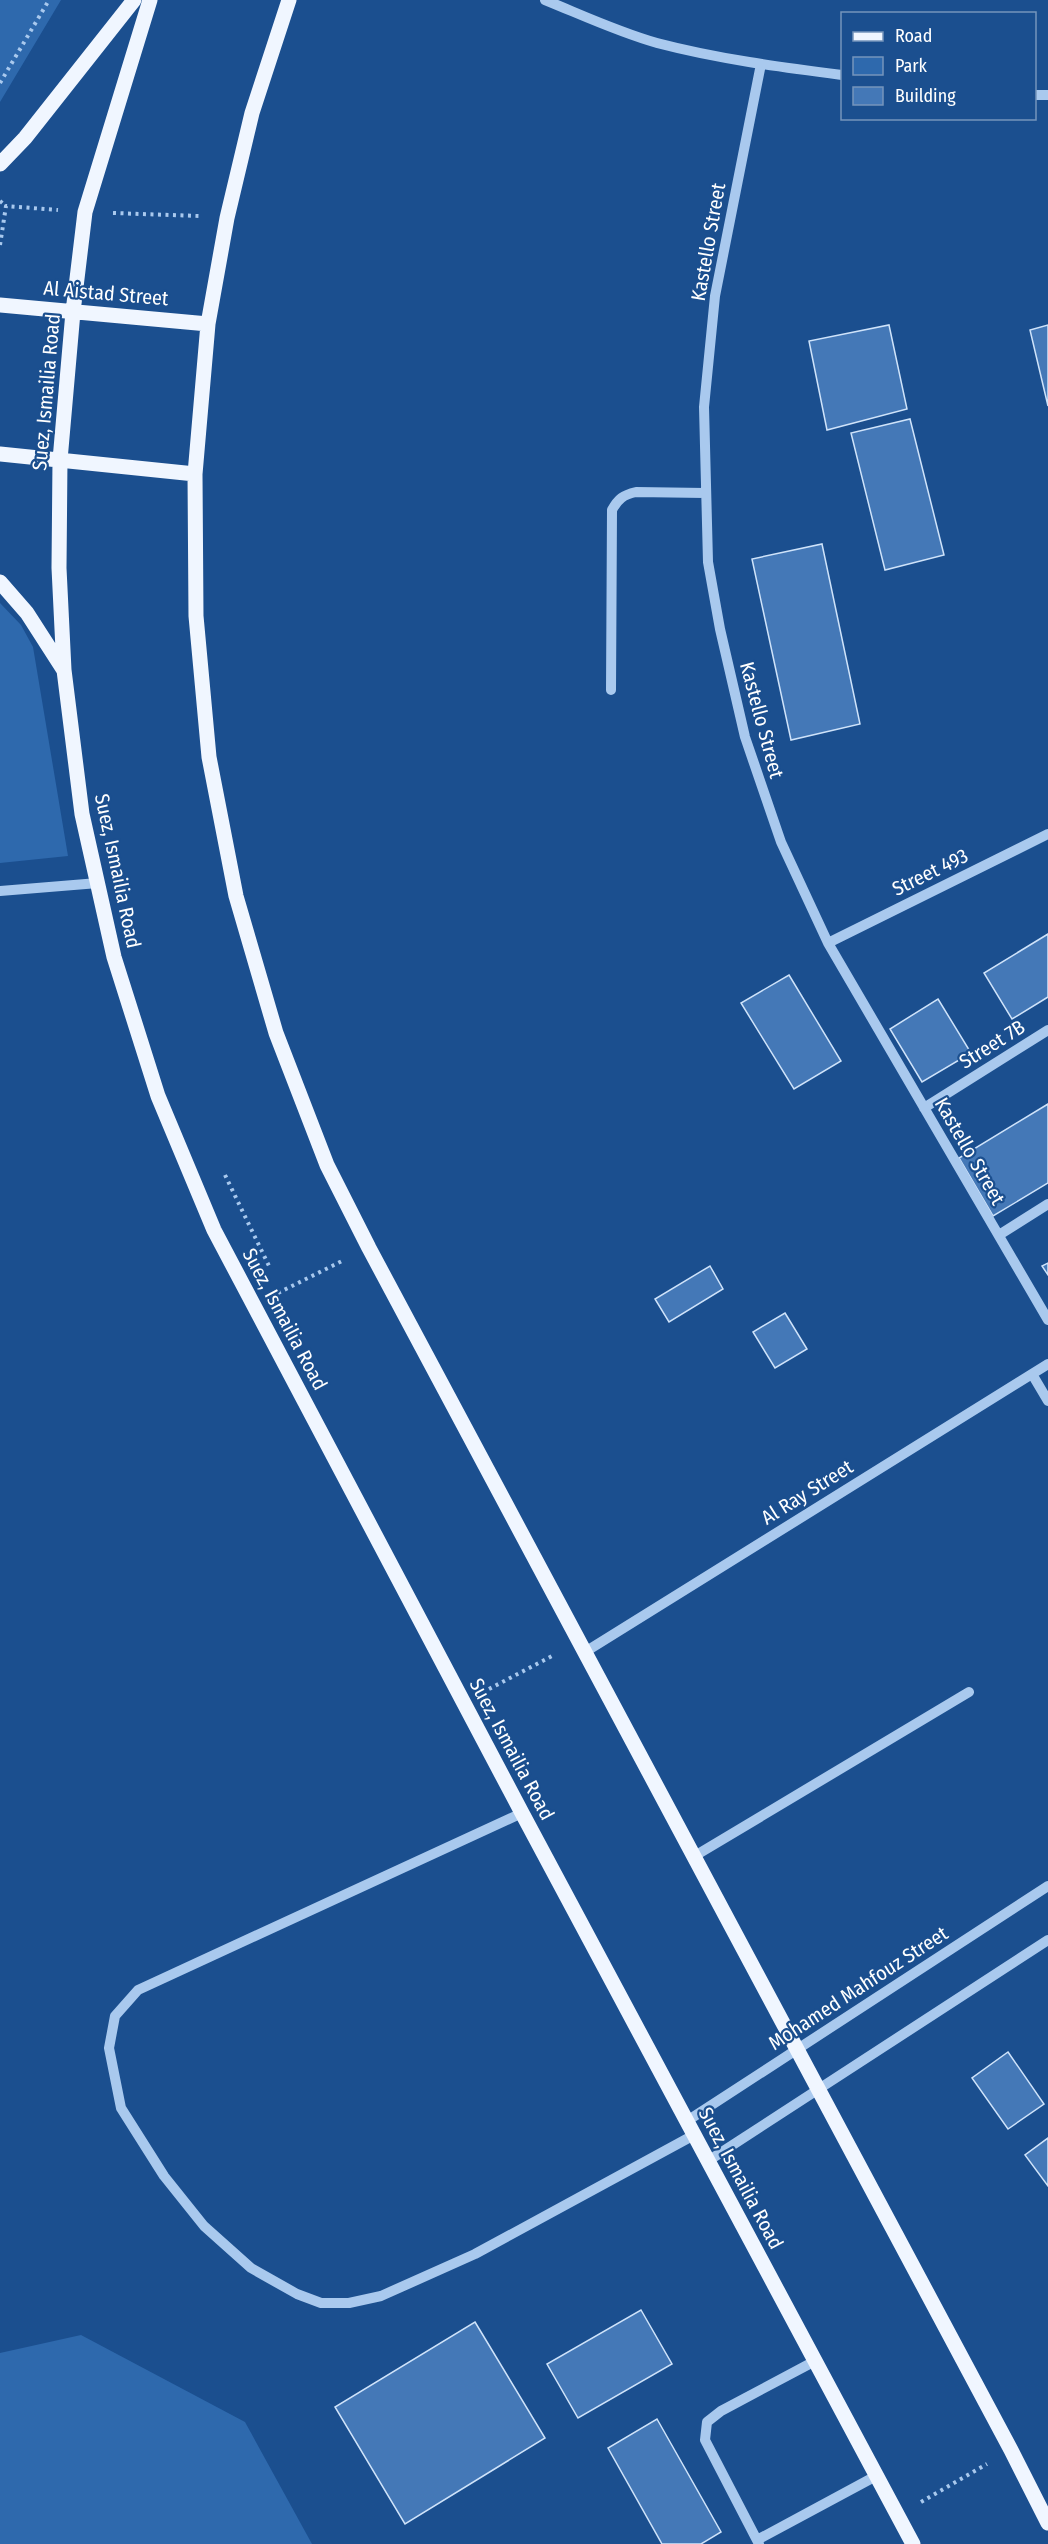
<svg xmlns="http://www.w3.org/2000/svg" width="1048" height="2544" viewBox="0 0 1048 2544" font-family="'Fira Sans Condensed',sans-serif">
<rect width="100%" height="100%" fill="#1b4f8f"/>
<!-- green -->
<path fill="#2e69ad" d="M0,0h61l-61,102z
M0,603l21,22 12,22 35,209 -68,7z
M81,2335l164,87 67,122h-312v-191z"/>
<!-- building -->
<path fill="#4478b7" stroke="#cfe3fa" stroke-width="1.5" d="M889,325l18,84 -80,21 -18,-89z
M1048,325v81l-18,-76z
M910,419l34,136 -59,15 -34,-137z
M822,544l38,180 -69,16 -39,-181z
M1048,934v63l-36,22 -28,-46z
M789,975l52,86 -47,28 -53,-86z
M938,999l33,54 -49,29 -32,-53z
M1048,1104v79l-55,33 -34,-58z
M1048,1263v12l-6,-9z
M710,1266l13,23 -54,33 -14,-23z
M785,1313l22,36 -32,19 -22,-36z
M1008,2052l36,52 -36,25 -36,-51z
M1048,2138v48l-23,-31z
M641,2310l31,54 -94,54 -31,-54z
M475,2322l70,116 -140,86 -70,-117z
M657,2419l64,113 -20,12h-39l-54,-96z"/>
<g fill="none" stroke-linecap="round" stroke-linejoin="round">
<!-- path -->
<path stroke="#a9c9ee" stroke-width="4" stroke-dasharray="3 4.5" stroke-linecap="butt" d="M0,83l49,-83
M0,201l6,5
M113,213l86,3
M0,245l6,-39 52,4
M225,1175l45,93
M278,1293l66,-33
M489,1689l65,-34
M921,2502l66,-38"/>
<!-- minor -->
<path stroke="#a9c9ee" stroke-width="10" d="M545,0c37,15 73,32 112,43 61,16 123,24 185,32
M761,64l-46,232 -11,111 4,155 12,67 25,108 36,105 47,101 220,377
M1034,95h14
M611,690l1,-180c6,-11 11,-15 24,-18l69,1
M0,891l98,-8
M828,943l220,-109
M924,1108l124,-78
M999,1235l49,-31
M1032,1374l16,27
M585,1652l463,-288
M522,1813l-384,177 -23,26 -6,32 12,60 43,68 40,50 47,42 46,26 24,9h28l32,-7 94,-42 219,-119
M693,1857l276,-165
M687,2121l361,-235
M708,2161l340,-221
M757,2540l119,-64
M759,2544l-54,-104 2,-18 14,-11 94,-50"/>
<!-- major -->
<path stroke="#f0f6ff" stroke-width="15" d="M150,0l-65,212 -12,100 -13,148 -1,108 5,102 18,144 32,143 44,139 56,134 308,583 391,731
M289,0l-37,113 -25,105 -19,106 -13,150 1,142 13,141 27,139 40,137 51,132 42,83 642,1202 37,73
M0,164l25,-26 109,-138
M0,305l208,19
M0,454l195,20
M0,582l27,31 36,56"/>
</g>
<g text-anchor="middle" stroke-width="4.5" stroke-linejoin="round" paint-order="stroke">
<!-- street labels -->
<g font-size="20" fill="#fff" stroke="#1b4f8f">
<text transform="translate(708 242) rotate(-80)" y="7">Kastello Street</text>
<text transform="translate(106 293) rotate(5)" y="7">Al Aistad Street</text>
<text transform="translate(46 392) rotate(-85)" y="7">Suez, Ismailia Road</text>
<text transform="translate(762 720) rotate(75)" y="7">Kastello Street</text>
<text transform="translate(118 871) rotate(78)" y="7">Suez, Ismailia Road</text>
<text transform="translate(930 872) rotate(-26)" y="7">Street 493</text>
<text transform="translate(992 1044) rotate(-32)" y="7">Street 7B</text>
<text transform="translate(970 1151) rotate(60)" y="7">Kastello Street</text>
<text transform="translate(285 1319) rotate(62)" y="7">Suez, Ismailia Road</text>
<text transform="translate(807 1492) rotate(-32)" y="7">Al Ray Street</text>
<text transform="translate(512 1749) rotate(62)" y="7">Suez, Ismailia Road</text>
<text transform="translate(858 1988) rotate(-33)" y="7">Mohamed Mahfouz Street</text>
<text transform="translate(741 2178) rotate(62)" y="7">Suez, Ismailia Road</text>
</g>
</g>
<!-- legend -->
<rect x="841" y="12" width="195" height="108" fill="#1b4f8f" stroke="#7695bc" stroke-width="1.5"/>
<rect x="853" y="32" width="30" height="9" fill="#f0f6ff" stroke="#7695bc" stroke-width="1.5"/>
<text x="895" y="42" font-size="18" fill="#ffffff">Road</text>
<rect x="853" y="57" width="30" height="18" fill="#2e69ad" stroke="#7695bc" stroke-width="1.5"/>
<text x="895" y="72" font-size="18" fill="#ffffff">Park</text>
<rect x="853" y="87" width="30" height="18" fill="#4478b7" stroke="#7695bc" stroke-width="1.5"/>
<text x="895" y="102" font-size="18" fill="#ffffff">Building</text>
</svg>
